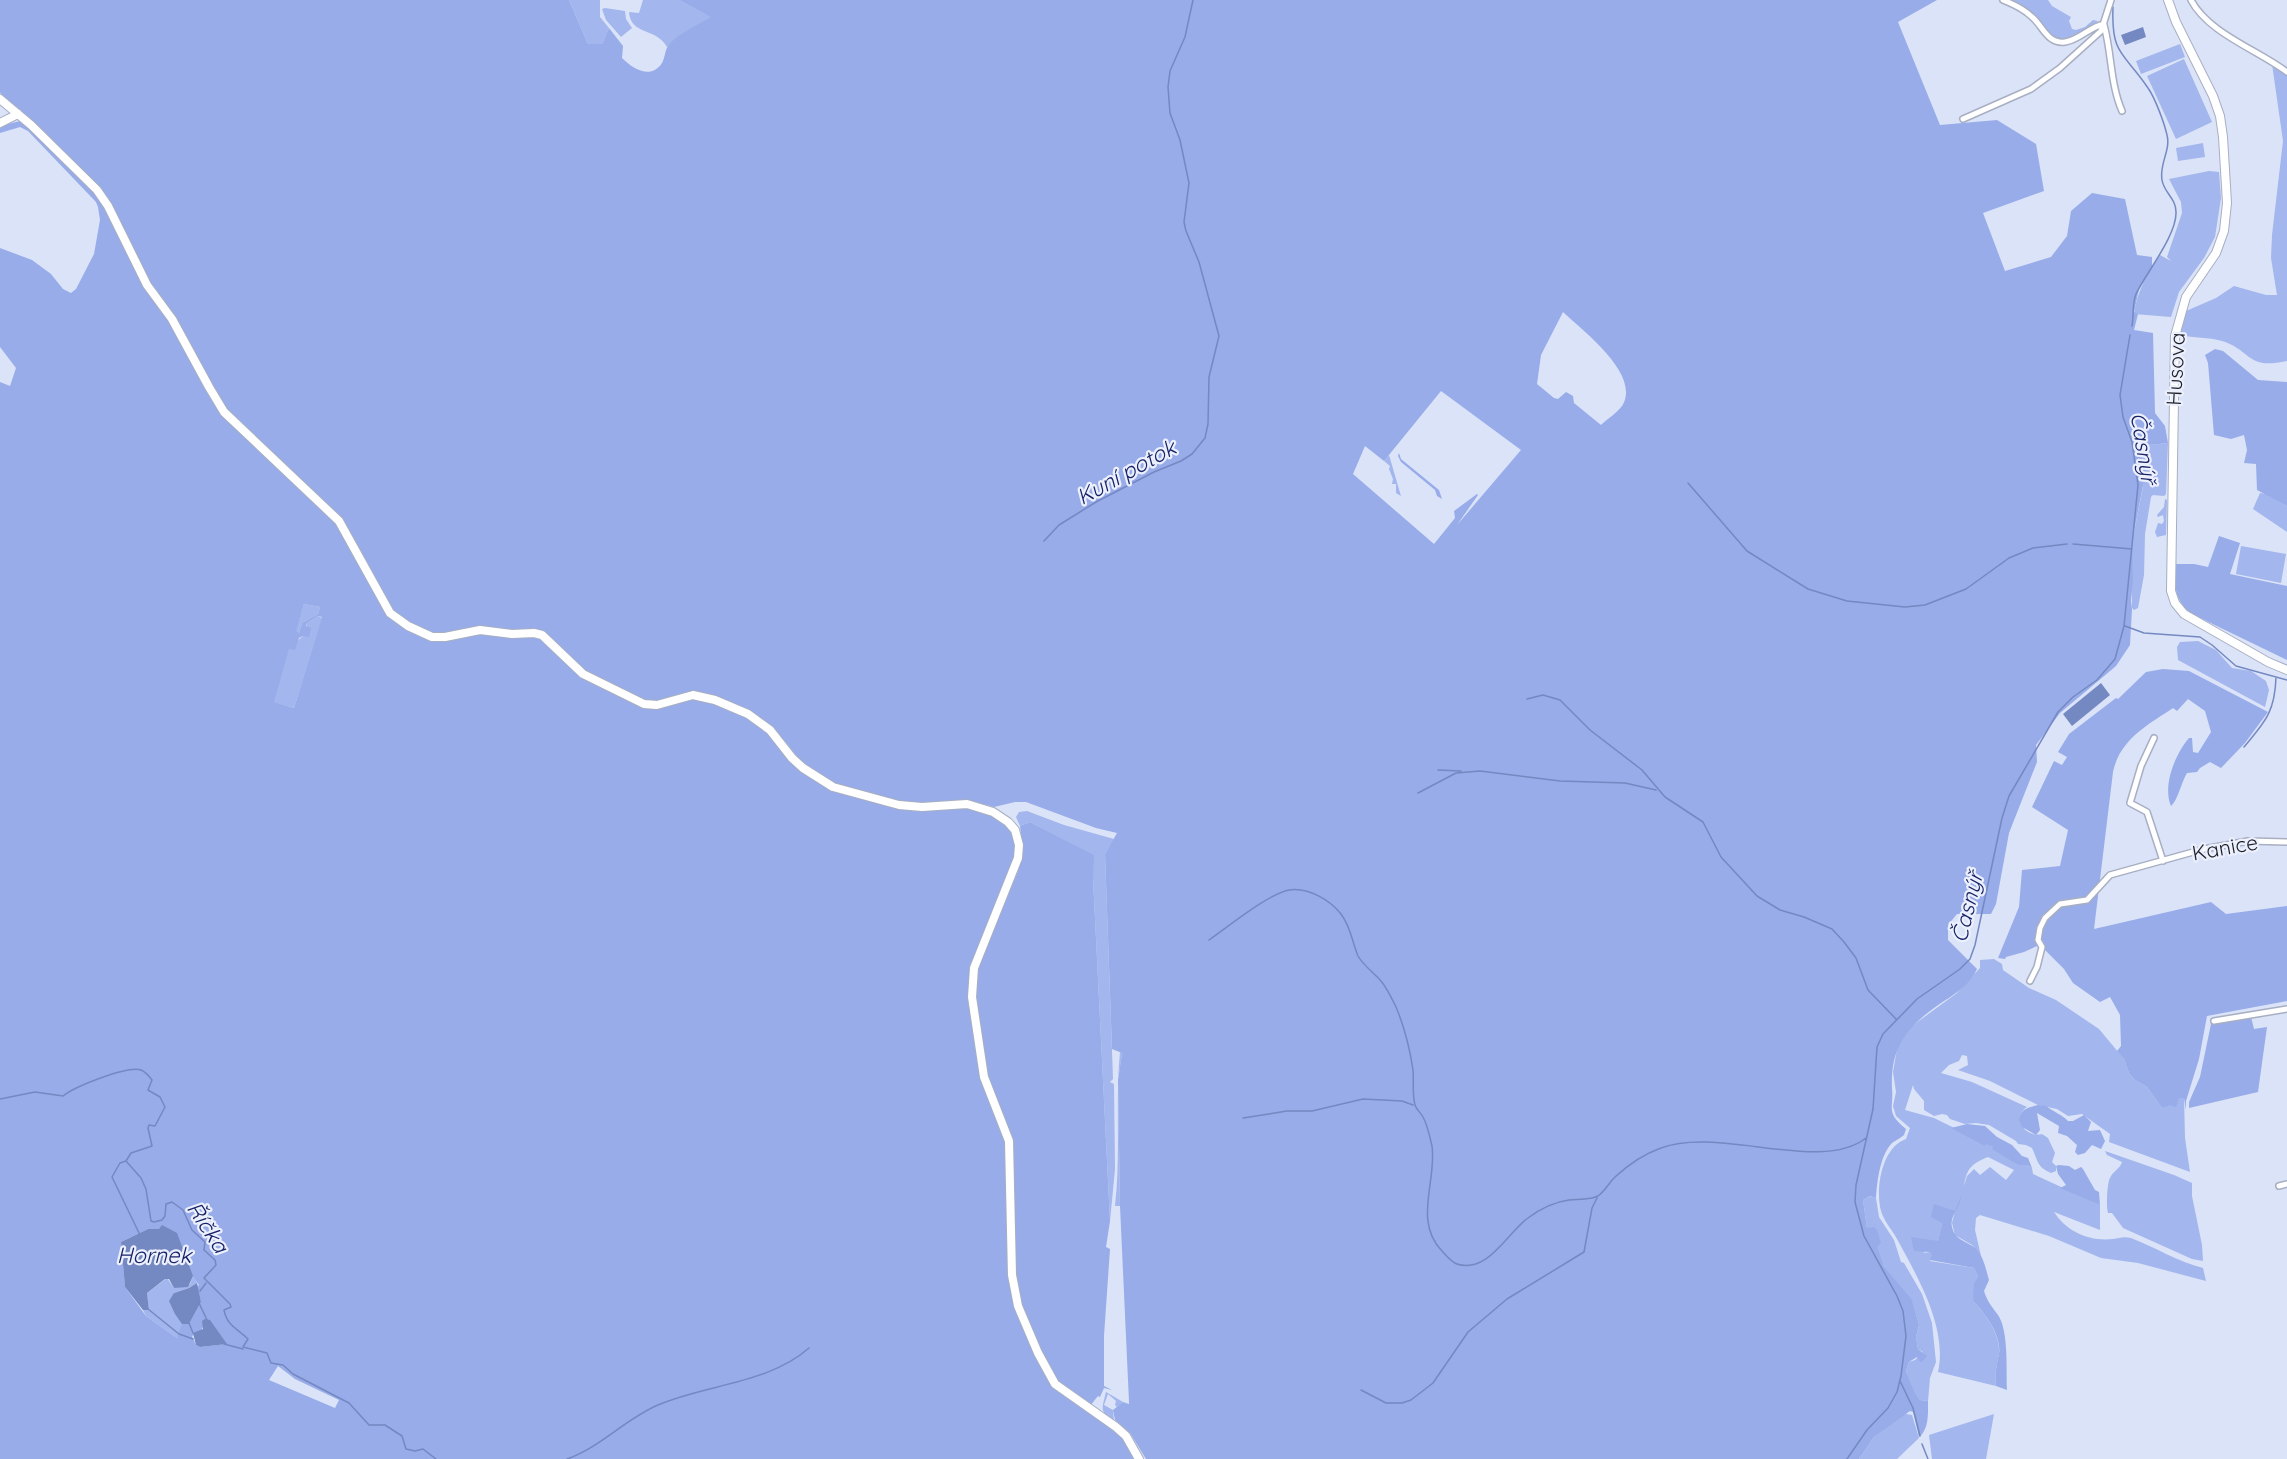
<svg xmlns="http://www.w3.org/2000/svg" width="2287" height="1459" viewBox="0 0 2287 1459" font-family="Quicksand,sans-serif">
<rect width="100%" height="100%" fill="#dbe3f8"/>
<!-- green -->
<path fill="#a3b6ed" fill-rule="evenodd" d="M569,0h31v17l9,11 -7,16h-14z
M643,0h36l33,17 -30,17 -15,13c-11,-20 -36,-11 -38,-35l10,1z
M2010,0h38l4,6 19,11 -2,4 3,8 4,1 9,-3 8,-7 5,1c-12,8 -30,26 -46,15 -6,-4 -9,-12 -15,-18 -7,-8 -17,-13 -27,-18z
M605,8l20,3 1,8 6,9 -11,9 -15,-17 -4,-11z
M2180,44l5,13 -44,17 -5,-13z
M2184,59l28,63 -36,17 -29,-63z
M2272,64l15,11v286c-41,9 -34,-10 -65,-20 -14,-4 -28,-3 -42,-6v-6l6,-18 30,-13 18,-12 32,9h11l-6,-37 1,-23 11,-94z
M2203,143l2,14 -27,4 -2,-13z
M2209,171l10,1 2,26 -6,39 -11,21 -25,34 -8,25 -37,-3c3,-22 13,-41 26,-59l11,6 -4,-4 15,-44 -1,-11 -12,-23z
M2168,443l-2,51 -2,2 -11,-1 -2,2 -6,37 -1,41 -6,33 -4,2 -2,-2v-66l11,-55 1,-23 -5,-18z
M1389,455l12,41 -5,-3v-9h-4l1,-5 -4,-10 1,-3 -6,-5z
M2260,493l6,1 21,12v26l-34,-23z
M2165,499l2,1 -1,35 -9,2 -2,-5 3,-9 4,1 2,-3 -1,-6 -5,2 -1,-2 7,-8z
M2241,546l45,8 -5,29 -45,-9z
M304,604l16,3 -2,7 -16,9 -3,10 -4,-1z
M318,616l4,2 -28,90 -21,-6 16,-54 14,-12 4,-9 -1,-3z
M2198,641l18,9 16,18 19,3 15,10 3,9 -4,17 -87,-47 -1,-13 3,-5z
M1027,811l37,14 50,14 -9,15 8,225 -3,3 4,2 1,85 -5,52 -17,-343v-23l-63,-33 -10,4 -4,-9 3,-5z
M1994,959l8,5 1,6 26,18 27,12 43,29 25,30 5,14 6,7 12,7 15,21 17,-10h5l1,40 5,34 -81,-30 1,-8 -28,-20 -14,2 -11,-7 -19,-4 -48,-24 -32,-11 10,-5 -1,-9 -5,-1 -3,6 -10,4 -8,8 31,9 55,25c-16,11 -2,31 15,27l6,4 7,15 -3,9 4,4v5l-5,2c-14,-6 -13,-12 -19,-25l-6,-3 -8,-1 -2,-3 -27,-16 -13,-2 -11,1 -15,-5 -3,-4 -5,-1 -8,2 -10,-6v-9l-10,-12 -1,-4 -8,25 29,8 59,29 25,18h9l5,3 1,6 67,31v25l-46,-18c12,19 35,30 59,27 6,-1 11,-3 18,-1 24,9 47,24 72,30l3,13 -68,-18 -37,-5 -52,-22 -69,-21 -4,3 -1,12 6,26 -9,-11 -17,-10 -3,-12 3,-12 -13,12 -4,19 -15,11 7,-1 3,3 -3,6 44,7 4,9 -5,24c12,12 28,34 26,53 -2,10 -5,20 -3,32l-58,-14c10,-44 -21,-96 -41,-133 -5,-9 -13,-18 -16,-28 -6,-23 1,-64 25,-72l4,-11 -14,-12 -3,-10 3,-14 -3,-20 4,-23 7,-15 8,-8 45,-33 23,-25v-8zM1988,1157l26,13 -8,10 -16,-13 -10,8 -6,-6 -7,7 -3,10c3,-18 7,-22 24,-29z
M1120,1052l2,1 -4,27 2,126h-5c6,-51 0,-103 5,-154z
M2105,1151l69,24 18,8v13l10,49 1,16 -11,-2 -69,-31 -11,-15h-4c-2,-6 -1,-30 2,-35 3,-7 10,-9 12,-16l-15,-7z
M1872,1196l4,2 3,19 15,23 7,22 3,1 18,31 10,29 4,39 -6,16 -2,23 -8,-1 -5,-6 -9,-23 3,-9 6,-2 8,-8 -5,-3 -2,-12 3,-12 -7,-24 -28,-35 -17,-38 -4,-28z
M193,1276l4,7 -8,5 -15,5 15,31 -12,14 -31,-22 -3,-6h6l-2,-17 20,-15 7,10 16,-4z
M1106,1392l17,10 -6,5 -2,-2 1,-4 -8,-7 -4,11 9,5 1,12c-15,-11 -12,-13 -8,-30z
M1906,1414l6,1 7,23 -22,21h-38l15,-22 27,-21z
M1994,1414l-8,45h-54l-3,-24z"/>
<!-- forest -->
<path fill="#97ace9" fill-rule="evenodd" d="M0,0h569l19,44h14l7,-16 14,18 -1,12c11,11 29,22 40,5 3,-5 3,-13 6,-17 10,-13 30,-21 43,-29l-32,-17h1258l-39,22 42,103 57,-5 39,24 8,47 -61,22 22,58 46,-14 16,-21 4,-25 21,-18 33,6 12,56 15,2v10l-13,22 -5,23 4,2 -4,16 19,3 2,80 10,13 3,17 -29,3 5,18v6h2l-14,72 1,38 -2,21 1,8 -2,36 -14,21 -56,47 -24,32 1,17 -28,71 -13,71 -5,10h-34l-9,11v15l29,29c-6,14 -20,24 -33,32 -34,23 -54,43 -52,87 2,21 -7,24 14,41l-2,6c-3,3 -8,5 -12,8 -12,12 -15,39 -16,55l-5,-2 -8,4 4,28 7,-1 3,3 4,13 -4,4 7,19 28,34 7,25 -3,12 2,12 9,7 -5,6 -3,-1 -2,-4 -8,5 -3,9 9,22 5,7 8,1c0,13 1,28 -9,36l-6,-25 -3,-1 -36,26 -15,22h-713l-16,-26 -15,-13 -2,-10 10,-8 6,2v-2l-9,-196 -2,-126 4,-27 -10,-4 -7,-195 12,-21 -21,-5 -70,-26h-11l-21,5 -27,-7 -45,3 -22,-2 -56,-14 -16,-6 -23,-15 -32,-39 -24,-16 -32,-14 -24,-5 -37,10 -11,-2 -60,-29 -32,-32 -9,-7 -10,-3 -22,2 -32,-4 -35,7 -12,-1 -23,-10 -17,-13 -12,-17 -39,-74 -115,-109 -52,-93 -25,-34 -50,-95 -42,-42 -58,-53zM1563,312c20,19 79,63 59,94 -5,7 -15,13 -21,19l-27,-22 -1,-7 -7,-4 -8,7 -4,-1 -17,-14 4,-29zM1441,391l80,59 -64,75 21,-30 -1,-1 -23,17 1,7 -21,26 -81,-70 12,-28 19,15z
M20,121l33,30 41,42 11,15 39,79 25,34 37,68 15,25 115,109 51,92 19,14 25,11 15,1 34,-7 32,4 21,-2 8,2 40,39 62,30 50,-8 21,4 32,14 22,16 33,38 24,16 74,21 68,-1 34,11 12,15 3,16 -4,20 -30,70 -11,28 -2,16 3,35 34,124 2,133 7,32 20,48 18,31 70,52 13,21h-1136v-1077l10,4 6,-18 -16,-21v-99l32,12 19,14 12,15 8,4 5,-4 18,-35 6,-34 -2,-13 -2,-5 -68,-71 -8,-4 -20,6v-7zM304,604l16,3 -2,7 -16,9 -3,10 -3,-2zM318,616l4,1 -28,91 -20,-6 15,-53 6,1 4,-12 4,-2 6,1 2,-9 -5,-2v-2zM148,1229l11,1 40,55 -2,2 4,15 -12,22h-7l-5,14 -31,-22 -21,-29 -4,-45zM203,1327l23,17 -26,3 -4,-2 -4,-9 8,-4zM278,1366l17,13 44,21 -4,8 -66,-28z
M2215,349l8,2 35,29 29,2v124l-30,-16 -1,-26 -12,-1 3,-13 -3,-15 -13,4 -17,-4 -6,-72 -3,-8z
M1399,453l2,6 38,31 3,9 -5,-3 -2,-6 -34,-28 -3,-6z
M2219,536l21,7 -10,31 57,12v74l-97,-47c-17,-17 -15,-25 -14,-49h18l14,3z
M2163,669l26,2 79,41 -23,31 -24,25 -11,-6 -10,6 -3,4 -10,1c-6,10 -9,27 -16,33 -9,-21 5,-53 18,-68h3l1,14 5,1 13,-21 -6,-21 -17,-12 -11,12 -4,-3c-25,17 -53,31 -60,64l-19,157 117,-27 15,12 61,-8v95l-80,15 -8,43 -13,42v9l-2,-12h-5l-3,9 -6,-2 -8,3 -15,-21 -12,-7 -6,-7 -5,-14 -7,-8 4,-5 -1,-31 -10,-18 -10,5 -27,-19 -9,-14 -20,-20 -7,-3 -13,6 -18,5 -1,2 -7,-1 21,-51 3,-37 38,-4 8,-36 -36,-23 22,-46 8,4 5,-8 -9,-5 11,-18 47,-36 2,1 28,-27z
M1030,822l64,33 -1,23 17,343 -4,26 4,2 -6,87v50l8,4 -8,-2 -4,9 -2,-1 -8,10 -32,-25 -8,-11 -28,-65 -7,-31 -2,-133 -26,-65 -11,-80 2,-27 40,-98 5,-22 -3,-23z
M2251,1017l3,12 13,-2 -9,65 -69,16v-6l11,-25 11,-53z
M2038,1105l8,1c8,6 15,8 22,15h5l11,-6 7,7 -3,9 12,-1 5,11 -4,8 -9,-4 -7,8 -7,2 -3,-3 2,-7 -10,-9 -9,-3 1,-7 -22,-13 3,17 -4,5 -14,-8 -3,-7c2,-11 8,-12 19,-15z
M1967,1124l18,2 12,11 15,8 10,11 6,2 4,10 -5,-3h-9l-26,-16 1,-2 -7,-3 -1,2 -34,-18z
M2059,1165l10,1 6,4 6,-3 2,2 12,21 4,2 1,13 -40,-17 6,-3 -8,-11 -2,-8z
M1961,1196c0,11 -12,20 -9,31 3,14 16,14 24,22 8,8 10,21 13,31l-5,11c3,10 8,16 14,24 11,16 8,56 9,75l-11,-4c-2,-12 1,-22 3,-32 3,-18 -14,-41 -26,-53l1,-17 4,-7 -4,-9 -44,-8 2,-5 -2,-3 -16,-1 -3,-14 27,4 4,-18 -11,-6 3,-13 21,7z"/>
<!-- water -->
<path fill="#7488c2" d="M2143,27l3,10 -21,8 -4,-10z
M2101,683l9,12 -38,31 -9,-12z
M162,1225l15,8 16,43 -5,11 -14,1 -5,-9h-4l-18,14 2,17h-6l-18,-23 -4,-45 27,-13h11z
M197,1283l4,19 -12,22h-7l-7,-10 -6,-13 5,-8 15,-5z
M205,1319l5,1 17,24 -27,3 -4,-2 -3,-12 10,-4 -1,-8z"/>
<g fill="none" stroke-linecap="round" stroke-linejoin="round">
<!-- stream -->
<path stroke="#7488c2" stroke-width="1.5" d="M2113,7c-2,49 11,45 35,81 7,10 16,34 19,47 4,15 -8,29 -5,45 2,13 14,18 14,32 1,23 -30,61 -40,82 -4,9 -2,22 -4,32
M1688,483l59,68 61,38 39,12 58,6 20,-2 41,-16 43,-31 24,-10 34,-4
M1044,541l15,-16 37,-23 58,-30 27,-11 11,-7 13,-16 3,-14 1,-47 10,-41 -20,-74 -13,-31 -2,-9 5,-39 -9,-43 -10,-27 -2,-26 2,-16 15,-34 8,-37
M2073,544l59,5
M2125,626l19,7 56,4 12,8 24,21 51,14
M1527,699l16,-4 17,5 30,30 52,40 23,27 38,25 18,35 36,39 23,14 24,7 28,12 12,13 12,16 12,32 28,29
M2244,747c21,-25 31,-35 32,-70
M1438,770l23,1
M1418,793l38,-20 24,-2 80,10 65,2 31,7
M1209,940c19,-13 59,-46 80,-50 19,-3 41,10 52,24 10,13 11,28 17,42 5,9 16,17 23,25 6,7 11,18 15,26 8,19 14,43 17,63 1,11 -1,24 2,35 1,4 6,8 8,12 4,7 7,20 9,29 5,35 -19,75 10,105 4,4 9,11 15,13 31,10 50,-31 71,-46 12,-9 26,-16 41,-18 8,-1 22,0 29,-4 6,-4 11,-13 17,-19 13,-12 29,-23 46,-29 59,-22 159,26 205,-10
M0,1099l35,-7 28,4c11,-9 65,-31 78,-26 5,2 8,6 11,10l-4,10 12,7 5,10 -10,19 -6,-1 -1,3 4,18 -21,7 -5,8 15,17 5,11 5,32 3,1 8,-2 3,-4 1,-12 6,-2 11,8 9,20 13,12 -1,8 11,10 1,5 -12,13 26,26 1,3 -7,3c3,16 14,19 24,29l-5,8 24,6 4,10 12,2 10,9 56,29 20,22h16l17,11 4,13 9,2 8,-2 13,10
M1243,1118l44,-7h25l51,-12 39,2 11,4
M126,1161l-6,2 -8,14 28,58
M200,1291l6,-8
M199,1303l8,17
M148,1309l31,25 14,5
M189,1323l4,10
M224,1344l19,5
M1900,1381l13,27 7,28
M1361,1390l25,13h16l9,-3 22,-17 35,-51 39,-33 77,-47 8,-44 5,-10
M1922,1444l6,15
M567,1459c34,-12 58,-40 91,-54 49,-21 110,-21 151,-57
M1847,1459l20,-29 21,-22 9,-16 4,-16 5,-40 -3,-25 -6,-15 -33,-60 -9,-34 1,-17 17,-76 4,-62 6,-13 34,-35 43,-30 10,-10 5,-14 27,-127 7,-22 49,-84 15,-15 24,-17 18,-21 9,-33 14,-141 -6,-43 -9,-25 -3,-22 10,-60"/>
<!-- street casing -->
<g stroke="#a8afc2" stroke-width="8">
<path id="street" d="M2003,0c10,4 21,9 29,17 11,9 15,27 33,25 15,-2 24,-15 39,-18
M2191,0c17,33 67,50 96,72
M2104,25c8,29 6,58 18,86
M1963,119l68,-30 29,-21 41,-37 10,-31
M2154,738l-13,28 -11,37 17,9 16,49
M2030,981l7,-14 5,-20 -4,-7 2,-12 5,-10 15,-14 27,-4 23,-25 94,-26 44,-8 39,1
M2214,1021l73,-12
M2279,1186l8,-2"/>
</g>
<!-- secondary casing -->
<g stroke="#a8afc2" stroke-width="10">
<path id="secondary" d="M2168,0l8,22 37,74 7,20 3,21 4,66 -3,28 -8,22 -30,44 -11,39 -4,255 4,12 9,11 84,48 19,8
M0,99l31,26 66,65 11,16 39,79 25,34 37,68 15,25 115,109 51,92 18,13 24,11h13l35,-7 32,4 22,-1 8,2 41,39 61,30 13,1 36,-10 22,5 33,14 22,16 22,28 11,10 30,19 66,18 23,2 45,-3 26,8 15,10 7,8 4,15 -1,13 -44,110 -2,29 12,80 25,64 3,134 6,31 20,47 17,31 61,43 10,9 13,23
M0,123l18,-9"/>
</g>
<!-- street -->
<use href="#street" stroke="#fff" stroke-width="5"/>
<!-- secondary -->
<use href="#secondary" stroke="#fff" stroke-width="8"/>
</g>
<g text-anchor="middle" stroke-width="4.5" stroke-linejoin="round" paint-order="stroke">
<!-- street labels -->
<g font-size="21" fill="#1d1f27" stroke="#ecf0fd">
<text transform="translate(2176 369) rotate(-87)" y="7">Husova</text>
<text transform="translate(2225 848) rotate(-10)" y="7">Kanice</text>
</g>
<!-- water labels -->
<g font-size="22" font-style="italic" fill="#172368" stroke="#ecf0fd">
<text transform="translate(2144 448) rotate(81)" y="8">Časnýř</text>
<text transform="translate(1126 472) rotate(-29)" y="8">Kuní potok</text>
<text transform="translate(1967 907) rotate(-76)" y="8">Časnýř</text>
<text transform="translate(208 1227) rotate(57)" y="8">Říčka</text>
<text x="154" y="1263">Hornek</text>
</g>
</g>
</svg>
